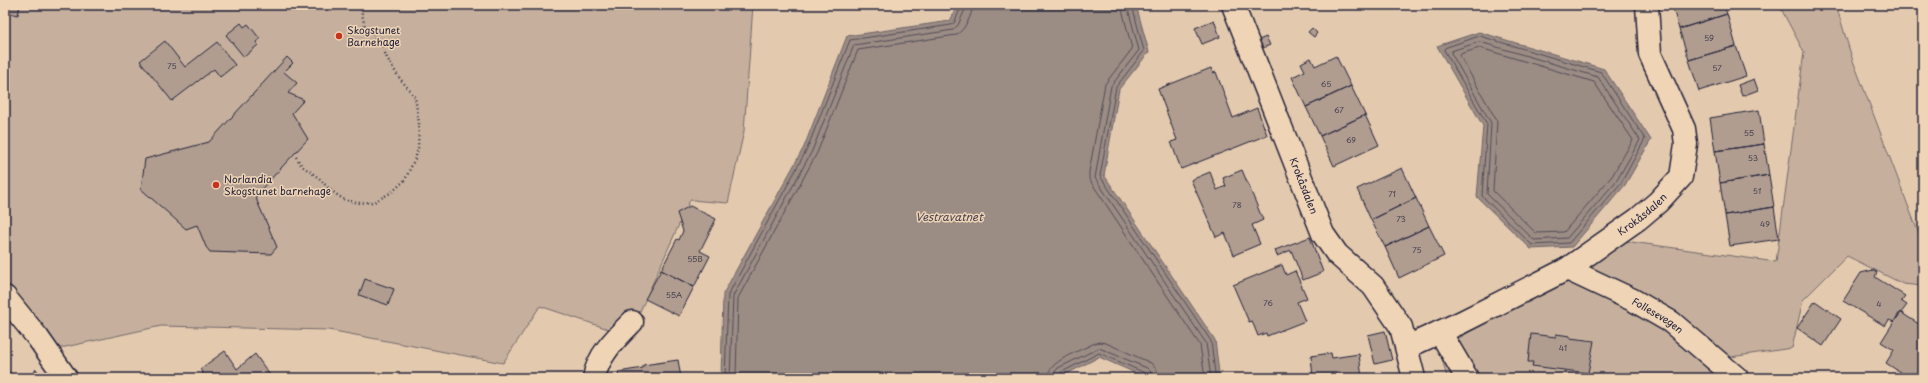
<svg xmlns="http://www.w3.org/2000/svg" width="1928" height="383" viewBox="0 0 1928 383" font-family="'Playpen Sans',sans-serif">
<rect width="100%" height="100%" fill="#e3c9ae"/>
<filter id="ink" filterUnits="userSpaceOnUse"><feTurbulence type="fractalNoise" baseFrequency=".025" numOctaves="2"/><feDisplacementMap in="SourceGraphic" scale="8" xChannelSelector="R" yChannelSelector="G"/><feConvolveMatrix kernelMatrix="1 2 1 2 8 2 1 2 1" color-interpolation-filters="sRGB"/></filter>
<g filter="url(#ink)">
<!-- green -->
<path fill="#c6b09d" stroke="#74696c" d="M5,5h748l-9,126 -16,72 -38,-3 -61,136 -89,-30 -37,57 -174,-33 -168,-4 -114,25 -42,-46z
M1779,5h57l16,53 71,187v41l-20,-2 -56,-28 -44,44 -11,48 -89,13 19,17h-275l-7,-28 177,-110 159,22 28,-210z"/>
<!-- water -->
<path fill="#9b8c84" stroke="#6b6267" d="M958,5h178l13,47 -30,37 -15,86 111,165 4,33 4,5h-76l-48,-21 -40,21h-338l2,-84 81,-147 43,-111 103,-15z
M1479,32l125,37 47,71 -26,45 -53,62 -41,2 -54,-52 6,-71 -46,-80z"/>
<g fill="none" stroke-linecap="round" stroke-linejoin="round">
<!-- shore -->
<path stroke="#524c58" stroke-width="1" d="M1121,5l11,44 -27,35 -16,88v7l111,166 5,33
M1127,5l12,45 -28,36 -16,92 111,165 5,35
M1132,5l12,46 -28,36 -16,89 111,165 4,32 3,5
M1480,36l121,36 44,67 -24,44 -52,60 -37,2 -50,-49 5,-72 -43,-74 1,-2z
M1480,42l118,35 42,63 -23,40 -50,58 -33,2 -47,-46 4,-71 -40,-70 1,-2z
M1480,48l114,34 39,58 -21,36 -48,56 -28,1 -43,-42 4,-70 -37,-65 1,-2z
M725,378l3,-83 79,-146 43,-109 101,-15 3,-2 8,-18
M730,378l3,-82 79,-145 42,-106 99,-15 5,-5 9,-20
M736,378l2,-80 79,-145 41,-103 98,-15c9,-5 16,-20 17,-30
M1047,378c1,-17 32,-27 46,-34l6,-2 7,1 45,20 6,7 2,8
M1053,378l1,-5 4,-5 41,-20 48,20 4,4 2,6
M1058,378l2,-5 39,-20 46,20 3,5"/>
</g>
<!-- building -->
<path fill="#b09d90" stroke="#22223b" d="M5,5h15l-2,10 -13,-3z
M1672,5h52l3,9 -48,15z
M1727,14l9,32 -47,14 -10,-31z
M1214,20l6,17 -18,7 -7,-16z
M241,23l3,4 4,-3 12,15 -4,3 2,3 -14,12 -18,-22z
M1312,28l5,5 -3,4 -6,-5z
M1266,37l4,8 -7,3 -4,-8z
M165,41l20,26 32,-25 18,23 -15,12 -6,-8 -42,32 -32,-40z
M1736,46l10,30 -47,15 -10,-31z
M1336,56l15,30 -45,21 -14,-30 13,-6 -4,-8 10,-5 4,8z
M287,57l6,6 -9,9 13,11 -9,10 16,7 -12,13 16,26 -52,56 1,6 20,46 -6,7 -61,-2 -4,-5 -9,-22 -11,4 -45,-40 4,-30 64,-17z
M1211,68l2,5 3,-1 17,46 24,-10 10,27 -86,34 -10,-27 6,-2 -19,-51z
M1754,79l4,11 -16,6 -4,-11z
M1351,86l14,29 -45,21 -14,-29z
M1759,110l5,34 -49,7 -5,-33z
M1365,115l14,30 -45,21 -14,-30z
M1764,144l5,31 -49,8 -5,-32z
M1402,168l14,30 -45,22 -14,-31z
M1242,170l21,50 -11,5 8,19 -26,11 -9,-22 -9,4 -25,-57 19,-8 7,18 9,-4 -3,-8z
M1769,175l5,32 -49,8 -5,-32z
M1416,198l13,28 -44,21 -14,-27z
M690,206l26,13 -16,32 10,5 -16,31 -33,-17 16,-31 2,1 4,-9 -6,-18z
M1774,207l5,32 -49,7 -5,-31z
M1429,226l15,30 -45,22 -14,-31z
M1310,237l13,35 -20,8 -12,-30 -14,6 -2,-6z
M1282,265l4,10 9,-4 12,27 -10,4 8,19 -38,15 -1,-3 -8,3 -6,-15 -3,1 -16,-37z
M661,270l33,17 -15,29 -34,-17z
M1873,270l4,2 -2,5 30,19 -4,5 6,4 -13,17 -5,-2 -4,6 -42,-25 18,-28z
M365,279l29,10 -6,16 -29,-10z
M1815,301l26,18 -18,27 -26,-18z
M1900,312l22,14 1,-3v44l-7,11h-7l-23,-15 8,-13 -13,-8z
M1385,331l7,29 -17,4 -7,-29z
M1531,334l25,3v-3l14,2v2l24,3 -6,32 -56,-7 1,-4h-5z
M225,351l12,18 18,-15 17,24h-66l-6,-9z
M1331,353l1,5 27,-4 3,24h-49l-2,-22z
M678,360l3,18h-62l-1,-6 25,-4v-3z
M5,369l11,9h-11z
M36,369l6,9h-12z"/>
<g fill="none" stroke-linecap="round" stroke-linejoin="round">
<!-- minor casing -->
<g stroke="#22223b" stroke-width="25">
<g id="minor">
<path id="s1" d="M1233,5l90,229 14,20 36,32 28,41 13,51"/>
<path id="s2" d="M1567,269l66,31 38,22 66,56"/>
<path d="M5,297l33,41 28,40"/>
<path d="M1440,332l27,46"/>
<path id="s3" d="M1407,347l55,-25 105,-53 71,-50 20,-17 23,-25 5,-33 -2,-15 -34,-75 -3,-49"/>
<path d="M594,378c4,-23 22,-40 38,-56"/>
</g>
</g>
<!-- path -->
<path stroke="#22223b" stroke-width="2.5" stroke-dasharray="1 3" stroke-linecap="butt" d="M296,157l6,9 17,12 10,11 14,10 14,4 17,-1 18,-10 13,-12 11,-24 2,-8 1,-25 -4,-26 -17,-21 -11,-18 -7,-16 -15,-15 -5,-22"/>
<!-- minor -->
<use href="#minor" stroke="#efd4b6" stroke-width="22"/>
</g>
</g>
<!-- markers -->
<g fill="#c8321e" stroke="#efd4b6" stroke-width="1.5">
<circle cx="339" cy="36" r="4"/>
<circle cx="216" cy="185" r="4"/>
</g>
<g text-anchor="middle" stroke-width="3" stroke-linejoin="round" paint-order="stroke">
<!-- number labels -->
<g font-size="8" fill="#464150">
<text x="1709" y="41">59</text>
<text x="172" y="69">75</text>
<text x="1717" y="71">57</text>
<text x="1326" y="87">65</text>
<text x="1339" y="113">67</text>
<text x="1749" y="136">55</text>
<text x="1351" y="143">69</text>
<text x="1753" y="161">53</text>
<text x="1757" y="194">51</text>
<text x="1392" y="197">71</text>
<text x="1237" y="208">78</text>
<text x="1401" y="222">73</text>
<text x="1765" y="227">49</text>
<text x="1417" y="253">75</text>
<text x="695" y="262">55B</text>
<text x="674" y="298">55A</text>
<text x="1268" y="306">76</text>
<text x="1879" y="307">4</text>
<text x="1563" y="351">41</text>
</g>
<!-- poi labels -->
<g font-size="10" fill="#22223b" stroke="#efd4b6" text-anchor="start">
<text x="347" y="34">Skogstunet<tspan x="347" dy="12">Barnehage</tspan></text>
<text x="224" y="183">Norlandia<tspan x="224" dy="12">Skogstunet barnehage</tspan></text>
</g>
<!-- street labels -->
<g font-size="10" fill="#22223b" stroke="#efd4b6">
<text dy="4" stroke="none"><textPath href="#s1" startOffset="194">Krokåsdalen</textPath></text>
<text dy="4" stroke="none"><textPath href="#s3" startOffset="271">Krokåsdalen</textPath></text>
<text dy="4" stroke="none"><textPath href="#s2" startOffset="102">Follesevegen</textPath></text>
</g>
<!-- water labels -->
<g font-size="11" font-style="italic" fill="#464251" stroke="#efd4b6">
<text x="949" y="221">Vestravatnet</text>
</g>
</g>
<!-- margin -->
<rect width="1928" height="383" fill="none" stroke="#efd4b6" stroke-width="20"/>
<rect x="10" y="10" width="1908" height="363" fill="none" stroke="#22223b" stroke-width="1.5" filter="url(#ink)"/>
</svg>
